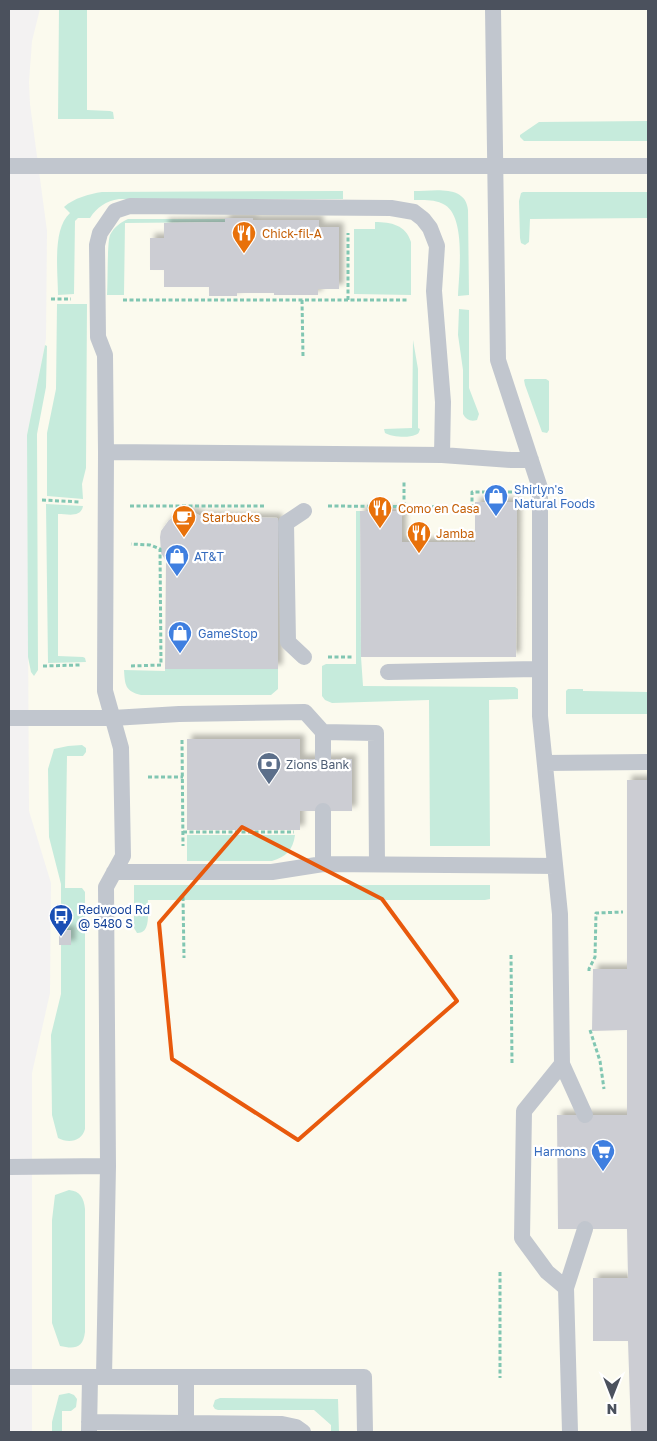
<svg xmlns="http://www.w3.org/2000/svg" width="657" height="1441" font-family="'Golos Text',sans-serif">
<defs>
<filter id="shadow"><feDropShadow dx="4.5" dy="-4.5" stdDeviation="2.5" flood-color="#0004"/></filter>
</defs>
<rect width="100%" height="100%" fill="#f3f2f2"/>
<path fill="#fbfaee" d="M40,9h608v1423h-616v-359l18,-80 1,-110 -22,-72 -2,-376 19,-96 1,-108 -17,-127 -1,-22 3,-41z"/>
<path fill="#c6ebdc" d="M59,9h28v101l23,1 3,1 1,7h-56z
M648,121v20h-124l-4,-4v-2l19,-13z
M343,191v8h-224c-13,2 -22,8 -29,19h-12l-3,3 -1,73 -16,1c0,-23 -6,-66 12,-82l-6,-6c10,-9 25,-13 38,-15z
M414,191c19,0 52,-7 54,19l1,85 -11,1c1,-23 8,-78 -13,-91 -10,-6 -21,-5 -31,-5z
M523,192h125v26l-118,1 -1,23 -4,3 -4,-2 -1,-5 -1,-37 2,-8z
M128,219h97v3l-100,1 -1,72h-17c1,-12 0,-52 3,-60 4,-8 11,-13 18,-16z
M375,222c16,0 31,3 36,20v53l-57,-1v-65h21z
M57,304h30l-1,164 -4,16 1,15 -36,-3v-63l9,-44z
M459,309l10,1v78l10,26 -2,6c-6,2 -11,0 -14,-6v-44l-5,-35z
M413,340l5,29v59l2,1c-1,3 -1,5 -5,6 -6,3 -24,2 -30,-2l-1,-4 28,-1z
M45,345l2,1 -1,41 -9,47 1,236 -4,6 -3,-4 -3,-15 -1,-222z
M525,379h21l3,2v49l-2,3 -5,-1 -17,-47 -1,-5z
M46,504l37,2c-2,12 -15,8 -25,8v142l25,1 2,1 1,4 -38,1z
M356,511h4l1,146 2,29 152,1 3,2v10l-29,1 1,146h-60l-1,-146 -97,3 -7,-3 -3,-4v-30l4,-2h30z
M165,669h113v20l-7,6h-130c-16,-4 -16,-10 -17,-25l41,1z
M568,689h15v2l65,1v22h-82v-23z
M82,745l4,3v4l-3,4h-16l-2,132h17l3,4v237c-3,12 -16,15 -27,9l-6,-23 -1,-80 10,-41v-49h10v-15h-10v-46l-12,-47 -1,-68 6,-20 14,-3z
M187,835h108c-2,15 -9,22 -23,26h-85z
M134,885h356v14l-5,1h-337c-1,10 4,34 -11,33l-3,-5z
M69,1190c11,1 15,8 16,19v123c-2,17 -11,17 -25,14l-8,-23v-103l3,-25z
M69,1393l5,2 3,4 -1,8 -5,4h-9v21h-10v-10l7,-27z
M220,1398l118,1 1,33h-8v-7l-17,-15h-96l-3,-1 -2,-3 2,-6z"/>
<path fill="#cccdd3" filter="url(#shadow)" d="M225,218h28v2h66v7h20v62h-21v6h-44v-2h-37v3h-28v-9h-45v-17h-14v-32h14v-15l61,-1z
M475,502h42l-1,155h-155l-1,-146h42v31h73z
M193,512l7,4 78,2v151h-113l1,-108 -5,-8 -1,-16 1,-6 8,-11 7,-5z
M187,739h113v20h52v52h-52v19h-113z
M627,780h21v652h-17l-3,-91h-35v-63h35l-1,-49h-69l-1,-114h70v-85l-35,1 1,-62h34z
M59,930h12v15h-12z"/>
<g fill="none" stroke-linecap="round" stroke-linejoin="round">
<path stroke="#81c6b2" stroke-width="3" stroke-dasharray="4 2.5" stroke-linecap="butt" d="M51,299h20
M123,300h286
M302,300l1,56
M348,300v-67
M42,500l38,2
M130,506h136
M328,506l144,1v-15h43
M404,506v-25
M328,657h25
M43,666l37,-1
M131,666l30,-1 -1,-116 -10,-4 -19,-1
M182,740l1,106
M148,777h35
M183,832h111
M183,897l1,61
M511,955l1,109
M589,971v-2l6,-12 1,-44 27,-1
M590,1030l10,31 4,28
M500,1272v106"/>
<path stroke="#c1c6ce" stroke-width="16" d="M493,9l5,351 42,128v228l20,198 2,150 -38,47 -2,127 25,34 19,16 4,144
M9,166h639
M106,452l-1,-97 -7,-18 -1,-92 3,-12 15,-22 15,-5 261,2 23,4 9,7 7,9 7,18 -3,45 9,111 -1,53
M304,511l-18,12 2,119 16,15
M388,672l151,-3
M9,718h104l66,-4 126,-2 18,20 53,1 1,131
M323,732v27
M545,763l103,-1
M323,811v53
M114,872h158l51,-8 232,2
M562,1064l23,51
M9,1167l99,-1
M566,1288l19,-59
M9,1377h355l1,55
M104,1377l4,-211 -2,-279 17,-31 -2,-108 -16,-57 1,-239 336,3 69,5h20
M89,1422l193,2 14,3 7,5
M89,1432l1,-55
M184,1432l2,-9v-46"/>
</g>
<path fill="none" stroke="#e8590c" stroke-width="4" stroke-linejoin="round" d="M242,827l140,72 75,102 -159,139 -126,-81 -13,-136z"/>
<defs>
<g id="restaurant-pin" transform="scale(1.25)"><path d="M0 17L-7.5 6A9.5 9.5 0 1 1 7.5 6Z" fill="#e8710a" stroke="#fff"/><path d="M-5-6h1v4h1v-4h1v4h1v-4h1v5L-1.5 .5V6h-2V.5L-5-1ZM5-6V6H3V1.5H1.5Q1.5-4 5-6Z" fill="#fff"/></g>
<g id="shop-pin" transform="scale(1.25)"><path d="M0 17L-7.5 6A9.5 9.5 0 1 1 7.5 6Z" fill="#3f7fe0" stroke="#fff"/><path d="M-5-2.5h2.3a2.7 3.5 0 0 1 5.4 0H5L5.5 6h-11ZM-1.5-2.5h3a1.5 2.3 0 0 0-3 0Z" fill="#fff"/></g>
<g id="cafe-pin" transform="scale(1.25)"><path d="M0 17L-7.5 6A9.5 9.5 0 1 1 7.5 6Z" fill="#e8710a" stroke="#fff"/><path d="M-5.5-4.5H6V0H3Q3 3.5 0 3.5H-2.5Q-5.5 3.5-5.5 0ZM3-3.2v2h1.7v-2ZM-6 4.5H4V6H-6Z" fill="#fff"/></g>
<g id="bank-pin" transform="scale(1.25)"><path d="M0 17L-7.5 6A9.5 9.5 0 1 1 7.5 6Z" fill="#5c6f8a" stroke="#fff"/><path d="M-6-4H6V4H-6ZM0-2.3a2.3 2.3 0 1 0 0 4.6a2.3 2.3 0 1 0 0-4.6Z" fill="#fff"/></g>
<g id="bus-pin" transform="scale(1.25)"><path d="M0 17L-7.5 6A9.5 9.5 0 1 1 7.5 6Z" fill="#1a4fb4" stroke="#fff"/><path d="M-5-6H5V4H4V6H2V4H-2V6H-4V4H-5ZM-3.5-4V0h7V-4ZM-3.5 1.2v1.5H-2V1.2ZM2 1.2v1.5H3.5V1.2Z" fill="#fff"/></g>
<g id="supermarket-pin" transform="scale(1.25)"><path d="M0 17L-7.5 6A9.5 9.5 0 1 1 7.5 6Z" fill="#3f7fe0" stroke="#fff"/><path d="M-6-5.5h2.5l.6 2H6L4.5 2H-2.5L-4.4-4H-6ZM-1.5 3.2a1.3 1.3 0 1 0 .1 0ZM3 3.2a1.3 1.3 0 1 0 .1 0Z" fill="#fff"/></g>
</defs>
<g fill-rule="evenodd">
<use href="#restaurant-pin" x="244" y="233"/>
<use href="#shop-pin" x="496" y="496"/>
<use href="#restaurant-pin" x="380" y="508"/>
<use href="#cafe-pin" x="184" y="517"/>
<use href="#restaurant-pin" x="419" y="533"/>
<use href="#shop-pin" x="177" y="556"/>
<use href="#shop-pin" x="180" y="633"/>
<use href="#bank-pin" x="269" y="764"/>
<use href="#bus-pin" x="61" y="916"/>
<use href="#supermarket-pin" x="603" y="1151"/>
</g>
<g text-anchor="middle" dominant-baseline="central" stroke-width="4.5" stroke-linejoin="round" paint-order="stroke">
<g font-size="12" fill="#c56008" stroke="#fff" text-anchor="start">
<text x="262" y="233">Chick-fil-A</text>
<text x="398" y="508">Como en Casa</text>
<text x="202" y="517">Starbucks</text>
<text x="436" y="533">Jamba</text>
</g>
<g font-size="12" fill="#366cbe" stroke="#fff" text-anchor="start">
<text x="514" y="489">Shirlyn's<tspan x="514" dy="14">Natural Foods</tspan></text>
<text x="194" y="556">AT&amp;T</text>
<text x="198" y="633">GameStop</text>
<text x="586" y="1151" text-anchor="end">Harmons</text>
</g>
<g font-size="12" fill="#4e5e75" stroke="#fff" text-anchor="start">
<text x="286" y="764">Zions Bank</text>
</g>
<g font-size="12" fill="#164399" stroke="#fff" text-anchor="start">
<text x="78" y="909">Redwood Rd<tspan x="78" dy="14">@ 5480 S</tspan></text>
</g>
</g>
<rect width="657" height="1441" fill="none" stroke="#4b515d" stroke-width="20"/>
<g transform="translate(612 1396) rotate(180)" stroke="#ffffff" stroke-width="4" paint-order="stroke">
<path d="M0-4L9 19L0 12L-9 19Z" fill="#4b515d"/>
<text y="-8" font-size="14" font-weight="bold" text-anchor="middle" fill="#4b515d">N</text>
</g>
</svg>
